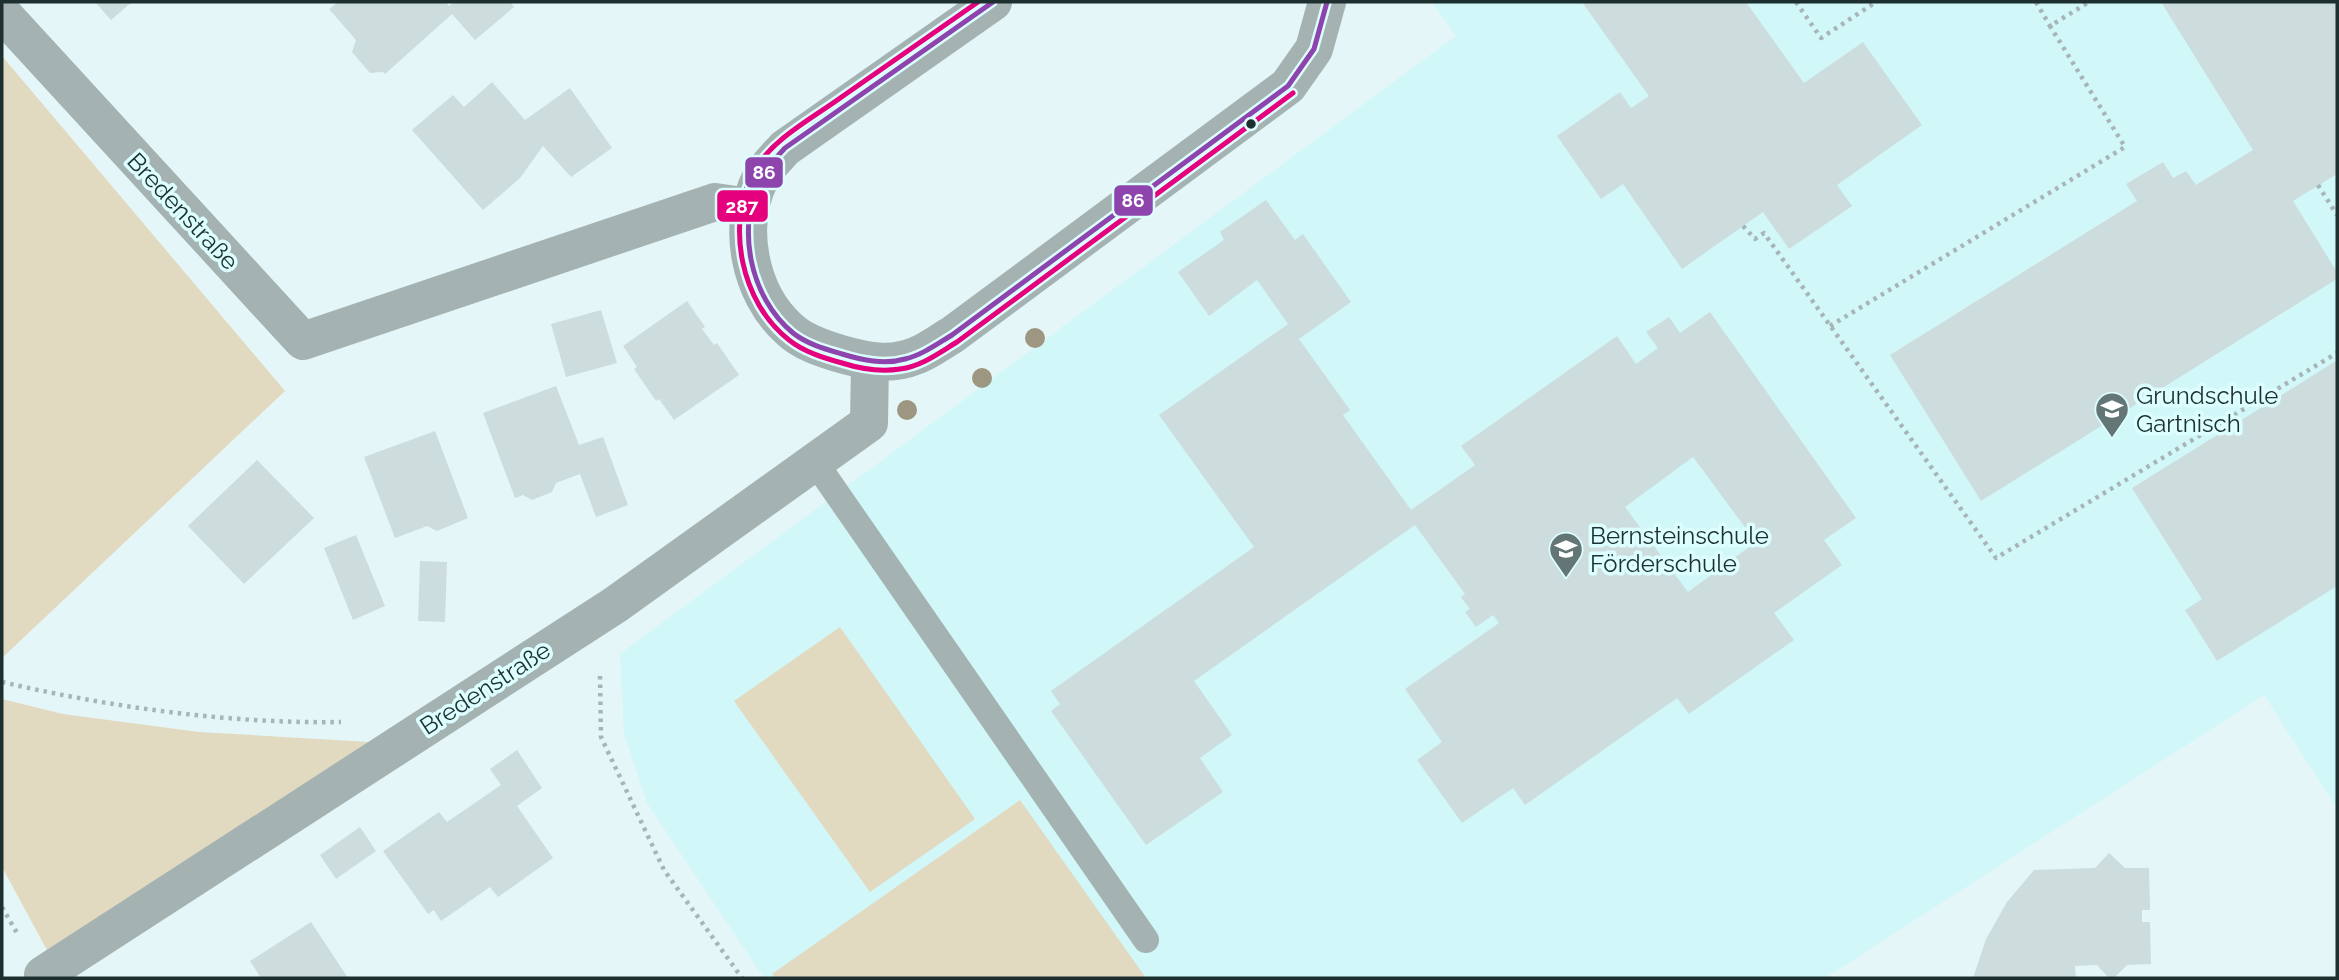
<svg xmlns="http://www.w3.org/2000/svg" width="2339" height="980" font-family="Raleway,sans-serif">
<rect width="100%" height="100%" fill="#e4f6f7"/>
<path fill="#d1f7f8" d="M1432,2h905v806l-73,-113 -439,283h-1061l-117,-175 -23,-69 -4,-80 836,-618z"/>
<path fill="#e2d9c1" d="M2,56l283,335 -283,267z
M840,627l135,192 -105,73 -136,-191z
M2,699l61,15 136,18 170,10 -322,208 -45,-83z
M1020,800l126,178h-371l-3,-4z"/>
<path fill="#cdddde" fill-rule="evenodd" d="M95,2h37l-21,18z
M338,2h108l3,4 5,-4h56l4,5 -39,33 -23,-26 -67,60 -2,-2 -13,1 -18,-21 4,-12 -27,-31z
M1582,2h164l58,81 59,-41 59,83 -85,60 15,21 -63,43 -26,-37 -81,57 -59,-85 -22,15 -44,-63 63,-44 11,16 18,-12z
M2161,2h176v172l-44,27 44,71v7l-356,222 -91,-146 247,-154 -11,-17 37,-22 10,16 13,-7 10,14 57,-35z
M492,82l33,38 45,-32 42,60 -41,29 -28,-31 -23,32 -37,32 -71,-80 41,-35 11,12z
M1266,200l29,40 8,-6 48,68 -52,37 51,71 -7,5 68,95 64,-45 -14,-19 156,-110 19,28 22,-16 -12,-16 23,-15 11,16 30,-21 146,206 -32,22 18,25 -68,48 20,27 -105,74 -12,-16 -152,107 -12,-17 -51,35 -45,-63 25,-18 -37,-53 94,-66 -6,-8 -17,12 -11,-15 5,-3 -9,-12 4,-3 -50,-69 -221,156 38,54 -32,23 23,34 -77,53 -95,-134 9,-7 -9,-13 203,-144 -95,-132 129,-91 -31,-44 -48,36 -31,-44 46,-32 -4,-8zM1693,457l63,85 -68,50 -63,-85z
M687,301l18,26 -3,2 12,16 3,-2 22,32 -65,45 -15,-21 -3,2 -22,-32 3,-2 -14,-21z
M601,310l16,53 -51,14 -15,-53z
M2336,361l1,225 -120,75 -32,-51 17,-11 -70,-111z
M556,386l23,59 24,-8 25,68 -32,12 -16,-43 -24,9 -4,9 -20,8 -9,-5 -8,3 -32,-85z
M435,431l33,87 -31,13 -10,-5 -32,12 -31,-81z
M257,460l57,58 -70,66 -56,-58z
M356,535l29,71 -32,14 -29,-72z
M420,561l27,1 -2,60 -27,-1z
M517,750l25,38 -25,18 36,52 -55,39 -8,-10 -49,34 -7,-11 -6,4 -45,-63 56,-39 8,10 54,-37 -11,-16z
M360,827l16,24 -40,28 -16,-24z
M2109,853l16,15h24l1,42h-8v12h8l1,42 -24,1 -13,13h-5l-12,-13 -22,1 1,12h-103l13,-39 21,-37 27,-32 61,-2z
M311,922l37,56h-87l-11,-17z"/>
<g fill="none" stroke-linecap="round" stroke-linejoin="round">
<path stroke="#a8b5b6" stroke-width="4.5" stroke-dasharray="3.5 5" stroke-linecap="butt" d="M1796,2l25,36 55,-36
M2036,2l14,24
M2318,185l19,30
M1743,226l12,13 9,-6 232,325 341,-205
M1830,326l295,-179 -75,-121 39,-24
M600,676l1,61 63,133 78,108
M2,682c107,25 229,42 339,40
M2,907l15,26"/>
<path stroke="#a4b2b2" stroke-width="26" d="M815,462l331,478"/>
<path stroke="#a4b2b2" stroke-width="38" d="M993,2l-208,146c-8,9 -18,18 -24,29 -25,48 -12,116 28,152 13,13 35,20 52,25 24,7 50,12 74,2 12,-4 25,-14 37,-21l336,-249 26,-37 13,-47
M2,13l301,328 412,-139 35,5
M43,975l572,-370 254,-182 1,-60"/>
<g stroke="#dcfeff" stroke-width="10">
<path id="bus-1" d="M993,2l-208,146c-8,9 -18,18 -24,29 -25,49 -12,120 32,156 14,11 32,16 49,21 20,6 42,11 63,5 17,-4 32,-15 47,-24l336,-249 26,-37 13,-47"/>
</g>
<g stroke="#dcfeff" stroke-width="10">
<path id="bus-2" d="M978,2c-45,31 -90,63 -135,94 -30,22 -70,42 -89,75 -29,53 -13,132 35,169 15,12 35,18 53,23 19,6 39,9 58,6 22,-3 39,-16 57,-27l336,-249"/>
</g>
<use href="#bus-1" stroke="#8e44ad" stroke-width="5"/>
<use href="#bus-2" stroke="#e5007d" stroke-width="5"/>
</g>
<g fill="#9d9680">
<circle cx="1035" cy="338" r="10"/>
<circle cx="982" cy="378" r="10"/>
<circle cx="907" cy="410" r="10"/>
</g>
<defs>
<g id="school-pin" transform="scale(1.75)"><path d="M0 17L-7.5 6A9.5 9.5 0 1 1 7.5 6Z" fill="#637575" stroke="#dcfeff"/><path d="M0-5L7-2L0 1L-7-2ZM-4 1L0 2.5L4 1V4Q0 6-4 4Z" fill="#fff"/></g>
</defs>
<g fill-rule="evenodd">
<use href="#school-pin" x="2112" y="409"/>
<use href="#school-pin" x="1566" y="549"/>
</g>
<circle fill="#1e2f2f" stroke="#dcfeff" stroke-width="2.5" cx="1251" cy="124" r="6"/>
<g text-anchor="middle" dominant-baseline="central" stroke-width="7" stroke-linejoin="round" paint-order="stroke">
<g font-size="24" fill="#1e2f2f" stroke="#dcfeff">
<text transform="translate(183 211) rotate(47)">Bredenstraße</text>
<text transform="translate(485 688) rotate(-33)">Bredenstraße</text>
</g>
<g font-size="24" fill="#1e2f2f" stroke="#dcfeff" text-anchor="start">
<text x="2136" y="395">Grundschule<tspan x="2136" dy="28">Gartnisch</tspan></text>
<text x="1590" y="535">Bernsteinschule<tspan x="1590" dy="28">Förderschule</tspan></text>
</g>
</g>
<g stroke="#dcfeff" stroke-width="2.5">
<rect x="744" y="156" width="40" height="33" rx="7" fill="#8e44ad"/>
<rect x="1113" y="184" width="41" height="33" rx="7" fill="#8e44ad"/>
<rect x="716" y="189" width="53" height="34" rx="7" fill="#e5007d"/>
</g>
<g font-size="19" text-anchor="middle" font-weight="bold" fill="#fff">
<text x="764" y="179">86</text>
<text x="1133" y="207">86</text>
<text x="742" y="213">287</text>
</g>
<rect width="2339" height="980" fill="none" stroke="#1e2f2f" stroke-width="7"/>
</svg>
